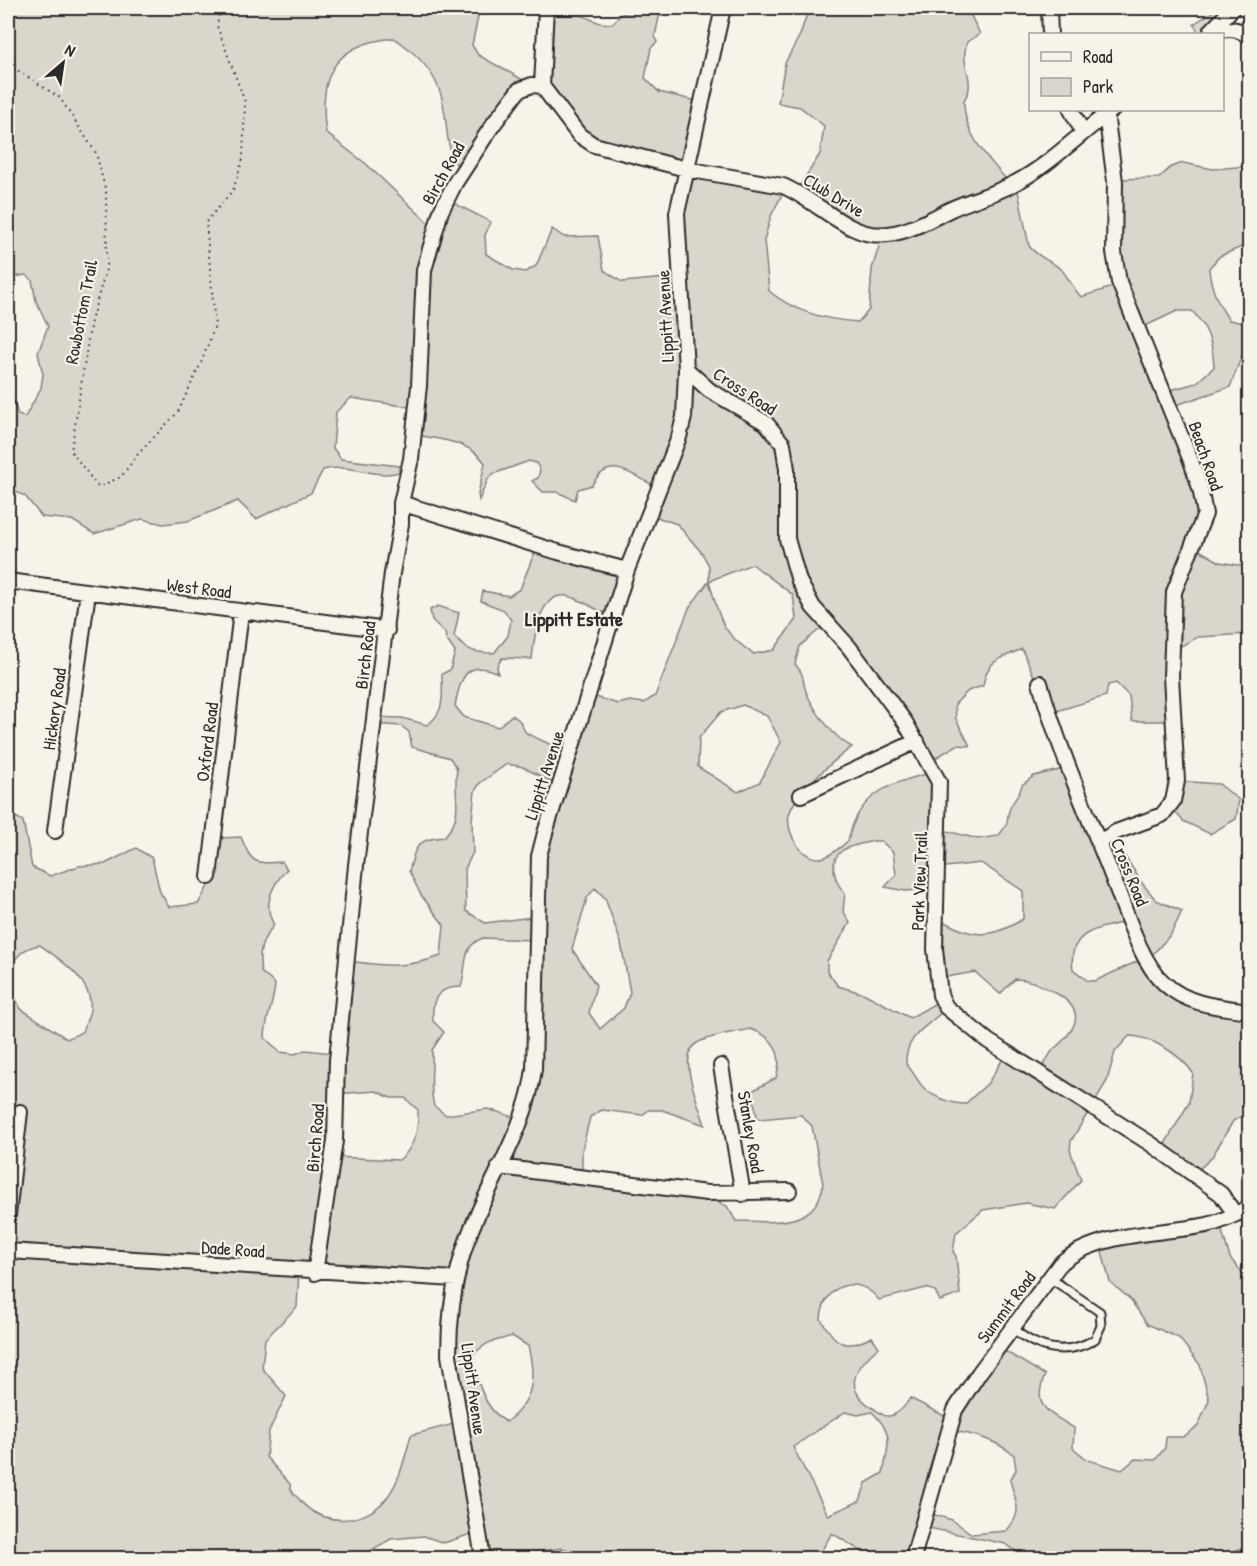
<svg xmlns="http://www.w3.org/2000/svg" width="1257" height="1566" font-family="'Patrick Hand',sans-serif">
<rect width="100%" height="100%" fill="#f7f3e8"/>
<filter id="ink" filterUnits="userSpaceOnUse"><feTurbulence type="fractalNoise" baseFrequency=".0167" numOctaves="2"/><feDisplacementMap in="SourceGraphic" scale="12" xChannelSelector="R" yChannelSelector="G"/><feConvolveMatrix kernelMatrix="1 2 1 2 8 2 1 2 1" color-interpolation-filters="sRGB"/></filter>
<g filter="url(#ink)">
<path fill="#dad6cc" stroke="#82807c" stroke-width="1.5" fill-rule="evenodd" d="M8,8h472l-8,37 6,10 56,31 -15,7 -57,81c-22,-33 -11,-54 -23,-85 -8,-21 -27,-39 -45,-51 -61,6 -76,38 -68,95l39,30 67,63 16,-26 43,22 -6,13 1,19 27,16 13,2 10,-6 16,-37 12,8 34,-1 6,34 18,12 56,-5 6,-106c-26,-5 -90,-11 -107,-30 -14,-16 -20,-35 -36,-49l6,-77h34l19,8 12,1 11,-11 14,-2 3,-3h21l-6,28 2,6 -6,6 -6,30 14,14 42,10 -15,65 100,20 -15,29 -7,24 5,51c24,20 57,29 89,31l11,-12 3,-41 8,-26 -79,-51v-8l19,-30 4,-28 -24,-19 -22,-4 7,-40 15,-28 9,-27h158l13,26 -13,8c-7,22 4,29 2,46 0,5 -4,9 -5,13 -1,35 27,60 48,85h5l12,60c8,11 22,15 32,23 5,5 12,19 20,28l35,-11v-107l43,-1 12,-11 12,-4 30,6 35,-3 1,78 -29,12 -11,12c1,19 9,36 20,52l20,4v13l-19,50 -63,21 35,102 -10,36 28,16 29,5v67l-51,3 -25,13 -2,71h-39l-3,-25 -13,-13 -8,2 -2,11 -56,17 -28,-64c-22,10 -35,10 -39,37l-15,5 -13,13 1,15 14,27 -13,-1 -28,17 -102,-139 -27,23 -5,18c12,14 6,17 12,30 8,18 27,44 45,53 -18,14 -57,44 -63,68 -4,19 15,49 36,42 8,-3 17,-11 23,-16 10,-47 40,-57 82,-68l4,8 5,48 39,10 20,-3c15,-17 6,-17 13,-30 4,-8 9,-12 11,-21l12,-9 34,-8 38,90 15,-8 21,33 14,17 26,11 -11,23 -25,28 35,38 60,14 8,-21v119l-16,9 -21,36 -20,19 -33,-22 30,-51 4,-30c-12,-18 -42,-37 -64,-37l-14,16 -8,29 -36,60 -1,9 11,30 -26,29 -29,-6 -43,7 -27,23 -3,19 3,4 4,38 -20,7 -5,-10 -9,-3 -47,12c-22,-28 -56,-15 -58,19 15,26 24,32 51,18l7,10c-27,23 -37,43 -3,63 5,4 10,8 17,5 8,-3 13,-10 17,-17l40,21 48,-72 47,28c-14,33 4,37 29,53l-1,20 15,12 34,10 13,-11 20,1 10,-12 1,-11h17l15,-11 11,-26 -9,-35 -21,-27 -32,-14 -17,-25 -20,-17 -9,-34 118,-27 11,37 20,24 -1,263 -15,6 -4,7h-205l-19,-14 -82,-17 -12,31h-40l-40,-25 -15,25h-238l-4,-6 -13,-4 -29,4 -8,6h-43l-5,-26 -33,11 -20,-7 -33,3 -33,19h-350v-575l13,26 46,30 15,-7c2,-6 7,-15 8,-22 4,-28 -30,-51 -50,-65 -18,3 -23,11 -32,26v-158l15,8 9,46 18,9 29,-10 26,-2 31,-16 16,10 8,34 9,15 29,-3 13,-23 8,-43 22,-1c11,27 13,27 41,25l5,7c-15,16 -25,35 -13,56 -13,15 -16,28 -13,47l14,12c-1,20 -10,34 -10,54l15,14 15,2 10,-4 27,3 11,-93c38,6 61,9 98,-4l3,-31 -23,-30 -12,-24c7,-25 7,-32 35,-34 22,-24 8,-39 13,-68l-7,-11 -38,-11 -3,-15 -8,-6 -30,-2 -2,-7 33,1 25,7c19,-13 15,-30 15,-51l8,-4 5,-18 -9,-13 -1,-6 -13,-13 -2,-10 8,-4 21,7 -5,23c11,15 22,17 40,17l14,-17 3,-16 -7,-10 -23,-9 2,-10 26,5 11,-7 16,-40 87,26 -13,40c-14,-4 -25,-14 -39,-18 -32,-10 -37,41 -39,62l-30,-1 -5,8 1,7c-31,-14 -38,4 -43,33l9,11 34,10 14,-12 7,5 7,13 40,19 23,-57 29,9 12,-3 14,2 11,-7 34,-88 20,-27v-15l-7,-13 -25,-29 -29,-10 8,-27c-23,-12 -47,-33 -64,-2l-14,4 -3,11 -18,-8h-14l-11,-11 6,-3 2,-8 -4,-7 -7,-2 -36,13 -5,5 -9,21 -1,-6 7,-31c-17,-25 -51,-23 -78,-30l2,-26 -58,-9 -15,14 -3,36 8,11 58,7v6c-24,8 -49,-10 -76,-2l-12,23 -55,26 -18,-18 -50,20 -25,3 -21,-5 -48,15 -22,-14 -30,-3 -17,-21 -17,-8v-109l10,36 7,2 16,-29 2,-14 -5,-21 10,-27 -12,-25 -4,-21 -6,-5 -12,2 -6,7zM1177,311h15c16,16 21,34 22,56l-18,16 -33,9 -24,-63zM752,564l41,31 3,24 -22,31 -20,4c-35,-22 -34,-37 -45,-73zM743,705l24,11 14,26 -21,40 -22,10 -40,-25 1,-29 22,-26zM507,764l16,3 32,17 -23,133 -47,6 -19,-12 -1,-42 8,-17 -1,-32 3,-29 5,-8zM872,841h9l12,11 3,23 -11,12 21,4 23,-2 8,-21 44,-5 42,28v28c-35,22 -51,18 -86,-1l3,60 35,-6 25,22 15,-15c15,0 25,6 39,13 33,18 24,36 0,57 -6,6 -10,17 -15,24l-35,-16 -16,26 -23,21c-13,0 -32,-7 -41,-16 -7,-7 -10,-16 -18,-24 -1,-27 19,-36 36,-52l-1,-12 -31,18 -45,-24 -27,-8 -11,-15v-10l23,-38 -7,-13 2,-16c-10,-12 -18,-33 -2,-44 8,-5 20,-6 29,-9zM595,888l10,10 16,45 9,49 -6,16 -24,21 -11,-16 7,-28 -24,-36 15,-51zM1129,921l16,41 -7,-1 -43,20h-7l-15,-12c-6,-39 26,-40 56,-48zM483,938l48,2 -4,160 -10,18 -29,-9 -42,6 -12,-9c-5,-18 -1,-37 -2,-56l12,-18 -11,-11c-2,-23 5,-34 28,-34 6,-18 0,-42 22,-49zM750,1029c24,7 34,25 26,49l-24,13 5,26 3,2 41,-4 11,11 11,58c-6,46 -54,37 -87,37l-9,-15 -18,-8 -127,-20v-28l8,-33 12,-7 40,5 7,-5h13l43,15c-5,-18 -29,-70 -8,-82 14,-8 37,-10 53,-14zM376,1091l15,7h14l13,12c1,18 -4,39 -19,50l-64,-3v-63zM299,1271l153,14 6,138 -47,12c-6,22 -11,47 -26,65 -22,26 -66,26 -86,-1 -5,-5 -9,-9 -9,-15l-24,-27 3,-26 17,-35 -24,-28 3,-29 32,-32zM512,1336l16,10c8,32 6,55 -22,76 -24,-15 -29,-42 -33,-68l15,-11zM845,1412l13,3 14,-3c22,21 17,32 11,61l-17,10 -6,18 -32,14 -35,-68zM948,1430c25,4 46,9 66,25l2,15 -6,10c6,24 14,32 -4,51l-34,3 -20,-14 -24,-7z
M1218,8h18l-25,26h-12l-5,-10z
M1178,781l41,3 20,16 -3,19 -26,15 -27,-13 -13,-15z"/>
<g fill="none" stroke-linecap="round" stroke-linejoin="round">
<g stroke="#2b2b2b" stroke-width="11">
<path id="service" d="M1012,1328c25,21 54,29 83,11l6,-13 -1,-14 -50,-34"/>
</g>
<g stroke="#2b2b2b" stroke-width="18">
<path id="minor" d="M546,8l-4,78 37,49 15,10 92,24 97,17c29,12 60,44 88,48 27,4 55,-12 78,-24 21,-10 44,-15 64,-26 36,-18 66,-50 99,-74
M1049,8l1,26
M1211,31l22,-23
M1212,34c13,-7 27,-7 38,4
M1071,110l12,22
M686,369l23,21 57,33 17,21 4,25v70l12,42 14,26 36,40 56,75 34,60 -4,167 5,46 6,12 42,34 163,103 70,50 14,20
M401,503l157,49 69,18
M8,581l379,49
M1040,683c19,67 47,129 72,193 13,31 27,85 52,107 23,22 55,24 86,28
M801,795l116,-54
M55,831l33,-239
M1099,842l17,-10 46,-17 11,-14 4,-20 -6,-105 3,-84 31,-78 -5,-26 -9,-27 -72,-179 -5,-30 1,-70 -9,-69
M209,877l32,-265
M721,1066l22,128
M499,1167l208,26 82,-2
M8,1215l12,-103
M8,1251l447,28
M315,1273l20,-132 2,-81 19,-195 36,-292 9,-49v-21l10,-44 8,-73 5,-116 17,-59 14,-28 37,-57 27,-36 13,-5 10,1
M483,1558l-34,-203c0,-43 6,-85 22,-125 21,-53 56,-104 63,-161l5,-213 6,-23 82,-263 52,-133 5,-20 2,-48 -9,-156 46,-205
M913,1558l42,-148 24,-37 81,-109c35,-32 102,-30 147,-39 14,-3 30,-11 43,-18"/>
</g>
<path stroke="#2b2b2b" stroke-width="2" stroke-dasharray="1.5 4.5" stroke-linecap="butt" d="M8,64l52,34 36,55 10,39 1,74 -16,55 -20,130 27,36 23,-10 17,-23 40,-42 23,-49 14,-37 -9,-104 27,-32 10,-31 2,-57 -28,-76 3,-18"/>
<use href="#service" stroke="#f7f3e8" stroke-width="7"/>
<use href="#minor" stroke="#f7f3e8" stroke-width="14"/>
</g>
</g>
<g text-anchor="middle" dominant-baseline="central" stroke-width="4.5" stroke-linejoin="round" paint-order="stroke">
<g font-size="18" fill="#2b2b2b" stroke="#f7f3e8">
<text transform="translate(443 173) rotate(-61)">Birch Road</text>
<text transform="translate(834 195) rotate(31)">Club Drive</text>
<text transform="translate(81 312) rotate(-79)">Rowbottom Trail</text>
<text transform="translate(665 316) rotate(-93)">Lippitt Avenue</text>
<text transform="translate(745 391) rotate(33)">Cross Road</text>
<text transform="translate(1206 456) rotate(71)">Beach Road</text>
<text transform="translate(199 588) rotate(7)">West Road</text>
<text transform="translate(365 655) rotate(-83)">Birch Road</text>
<text transform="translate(54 709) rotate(-82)">Hickory Road</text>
<text transform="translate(207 742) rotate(-83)">Oxford Road</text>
<text transform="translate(544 775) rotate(-72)">Lippitt Avenue</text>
<text transform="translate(1130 872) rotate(68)">Cross Road</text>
<text transform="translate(919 881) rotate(-88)">Park View Trail</text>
<text transform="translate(751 1132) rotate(80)">Stanley Road</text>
<text transform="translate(315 1138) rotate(-85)">Birch Road</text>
<text transform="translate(233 1249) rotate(4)">Dade Road</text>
<text transform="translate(1006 1307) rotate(-53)">Summit Road</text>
<text transform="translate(474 1389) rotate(82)">Lippitt Avenue</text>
</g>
<g font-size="20" font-weight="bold" fill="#2b2b2b" stroke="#f7f3e8">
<text x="574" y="618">Lippitt Estate</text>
</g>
</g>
<rect width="1257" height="1566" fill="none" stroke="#f7f3e8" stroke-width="30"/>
<rect x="15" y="15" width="1227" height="1536" fill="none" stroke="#2b2b2b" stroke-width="2" filter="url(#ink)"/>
<rect x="1029" y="33" width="195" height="78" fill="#f7f3e8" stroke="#a5a39c" stroke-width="1.5"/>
<rect x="1041" y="52" width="30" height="9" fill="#f7f3e8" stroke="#a5a39c" stroke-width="1.5"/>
<text x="1083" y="63" font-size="18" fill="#2b2b2b">Road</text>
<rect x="1041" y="78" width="30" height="18" fill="#dad6cc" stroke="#a5a39c" stroke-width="1.5"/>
<text x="1083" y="93" font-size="18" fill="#2b2b2b">Park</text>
<g transform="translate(63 63) rotate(29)" stroke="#f7f3e8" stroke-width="4.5" paint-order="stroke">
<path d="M0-4.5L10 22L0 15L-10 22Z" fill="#2b2b2b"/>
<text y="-9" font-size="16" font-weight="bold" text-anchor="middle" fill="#2b2b2b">N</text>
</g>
</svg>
